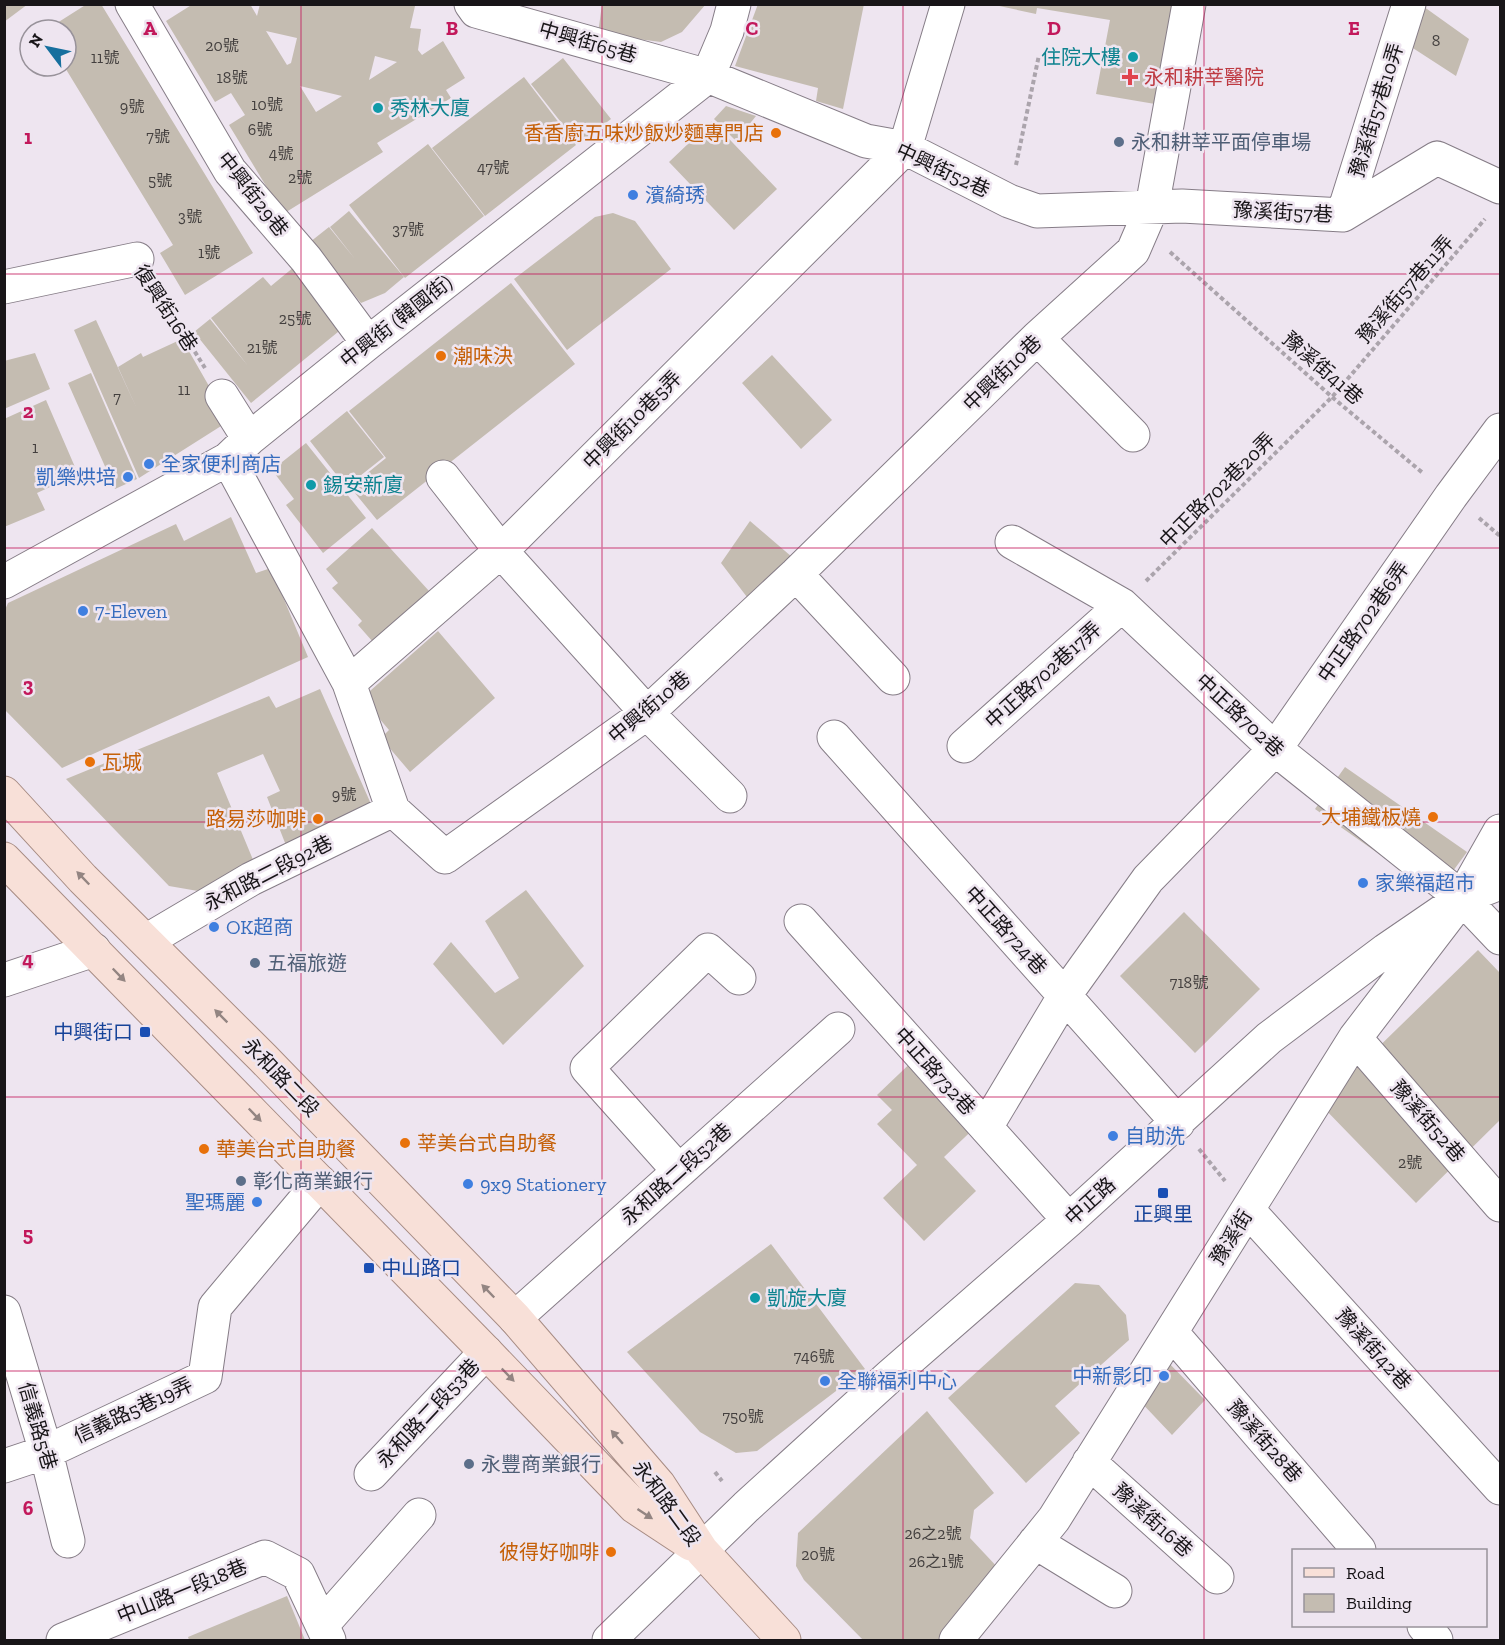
<svg xmlns="http://www.w3.org/2000/svg" width="1505" height="1645" font-family="'Zilla Slab','Noto Sans TC',serif">
<rect width="100%" height="100%" fill="#eee5f0"/>
<path fill="#c4bcb1" fill-rule="evenodd" d="M4,4h24l-24,18z
M87,4h14l152,249 -68,42 -25,-42 13,-8 -109,-179h2v-36h-20z
M193,4h57l7,12 3,-12h147l8,2 -5,22 11,1 -3,21 4,5 21,-14 22,37 -19,12 5,8 -74,45 6,9 -100,62 -54,-89 16,-10 -14,-22 -16,9 -49,-81zM266,31l31,7 -6,25 -4,2zM375,56l22,6 -28,18zM300,86l42,10 -26,16z
M602,4h104l-24,28 -21,10 -63,-8z
M758,4h106l-21,105 -27,-8 2,-13 -83,-22z
M990,4h183l-18,100 -59,-10 14,-74 -73,-12 -1,6z
M1420,4l49,35 -13,37 -54,-35z
M563,58l48,61 -33,25 -47,-60z
M524,77l52,68 -91,71 -53,-68z
M726,106l30,10 -20,25 -22,-22z
M712,121l65,68 -43,41 -65,-68z
M428,144l56,72 -79,62 -56,-73z
M349,211l55,66 -19,16 -24,10 -51,-61 19,-15 26,32 -25,-32z
M613,213l22,8 36,48 -104,81 -53,-71 81,-62z
M300,262l49,61 -98,80 -57,-71 16,-13 38,47 -37,-48 52,-41 8,9z
M511,283l64,81 -198,156 -27,-33 36,-29 -37,-47z
M96,320l41,89 -19,-42 23,-14 2,4 39,-18 47,82 -90,57 -65,-148z
M35,353l15,36 -46,20v-48z
M772,355l60,65 -31,29 -59,-66z
M91,373l46,106 -22,10 -47,-106z
M46,400l32,74 -41,19 8,17 -41,17v-108z
M347,411l37,46 -38,30 -36,-46z
M306,443l60,75 -43,35 -37,-48 8,-6 -22,-29z
M231,517l25,56 15,-5 37,89 -246,111 -58,-59v-97l4,-9 168,-79 8,17z
M750,521l42,36 -42,44 -29,-38z
M372,528l57,63 -56,51 -15,-17 4,-4 -30,-33 6,-5 -12,-14z
M438,631l57,67 -85,74 -29,-34 8,-8 -27,-32z
M320,689l55,124 -86,40 -22,-56 13,-6 -17,-37 -46,19 39,94 -58,24 -29,-5 -103,-107 203,-83 7,12z
M1345,767l122,85 -31,42 -121,-85z
M526,890l58,76 -81,79 -70,-81 18,-22 44,51 24,-15 -34,-57z
M1184,912l76,77 -65,64 -75,-77z
M1478,950l22,23v147l-84,83 -96,-99z
M921,1053l63,66 -40,38 32,34 -52,50 -41,-43 34,-33 -40,-41 15,-14 -15,-15z
M771,1244l94,125 -108,82 -21,2 -36,-21 -73,-80z
M1075,1283l24,2 27,30 3,25 -74,66 25,27 -54,50 -78,-85z
M1164,1358l41,42 -33,35 -35,-37z
M927,1411l67,82 -20,17 -4,28 30,32 -49,70h-88l-59,-60 -8,-14 2,-33z
M287,1596l18,44h-116l-1,-3z"/>
<g fill="none" stroke-linecap="round" stroke-linejoin="round">
<g stroke="#867d87" stroke-width="35">
<path id="minor" d="M132,4l98,167 76,88 62,84
M471,4l5,7 232,65 158,65 39,7 104,53 28,10 145,-5 161,9 94,-57 63,29
M1343,215l66,-211
M4,287l133,-28
M1037,338l96,97
M222,396l27,43
M228,459l121,224 44,127 52,47 202,-144 149,-139 241,-236 96,-87 19,-44 37,-203
M443,477l58,74 146,162 83,83
M1012,542l110,63 153,144 187,149 38,40
M796,574l97,104
M4,582l224,-123 21,-20 119,-96 340,-267 19,-45 7,-27
M349,683l152,-132 404,-403 43,-144
M834,737l344,386
M964,746l158,-141
M801,921l268,299
M146,941l105,-62 142,-69
M4,980l90,-30
M1355,1038l145,167
M986,1127l79,-132 83,-116 127,-130 176,-253 49,-66
M679,1171l-92,-103 121,-118 31,28
M1248,1210l252,278
M4,1312l42,140 22,89
M515,1318l323,-289
M1171,1332l188,218
M1089,1462l128,115
M4,1466l42,-14 159,-75 10,-70 105,-125
M371,1474l115,-122
M1035,1542l80,49
M322,1625l97,-110
M1424,1626l12,14
M63,1640l202,-83 33,17 31,66
M609,1640l137,-133 144,-131 179,-156 200,-182 117,-88 76,-52 38,-15
M956,1640l98,-121 301,-481 107,-140 38,-67"/>
</g>
<g stroke="#a78c84" stroke-width="35">
<path id="major" d="M4,793l79,86 180,179 252,260 144,167 43,66 82,89
M4,859l482,493 149,155 56,37"/>
</g>
<path stroke="#aba4ac" stroke-width="4" stroke-dasharray="4.5 3" stroke-linecap="butt" d="M1016,165l23,-110
M1170,252l162,145 92,77
M155,288l50,80
M1479,518l21,18
M1146,581l186,-184 153,-178
M1199,1149l26,32
M715,1472l7,9"/>
<use href="#minor" stroke="#fff" stroke-width="33"/>
<use href="#major" stroke="#f8e0d8" stroke-width="33"/>
</g>
<defs><path id="oneway-solid" d="M-6-.8H1V-3.2L6.5 0L1 3.2V.8H-6Z" transform="scale(1.5)"/></defs>
<g fill="#938582">
<use href="#oneway-solid" transform="translate(83 878) rotate(-134)"/>
<use href="#oneway-solid" transform="translate(119 975) rotate(46)"/>
<use href="#oneway-solid" transform="translate(221 1016) rotate(-135)"/>
<use href="#oneway-solid" transform="translate(255 1115) rotate(46)"/>
<use href="#oneway-solid" transform="translate(488 1291) rotate(-134)"/>
<use href="#oneway-solid" transform="translate(508 1375) rotate(46)"/>
<use href="#oneway-solid" transform="translate(617 1437) rotate(-131)"/>
<use href="#oneway-solid" transform="translate(645 1514) rotate(33)"/>
</g>
<path fill="none" stroke="#c2185b" stroke-width="1.5" stroke-opacity="0.55" d="M301,4v1636M602,4v1636M903,4v1636M1204,4v1636M4,274h1496M4,548h1496M4,822h1496M4,1097h1496M4,1371h1496"/>
<g fill="#0f9aa8" stroke="#eee5f0" stroke-width="2">
<circle cx="1133" cy="57" r="6"/>
<circle cx="378" cy="108" r="6"/>
<circle cx="311" cy="485" r="6"/>
<circle cx="755" cy="1298" r="6"/>
</g>
<path fill="#e0444e" stroke="#eee5f0" stroke-width="2" d="M1127 68h6v6h6v6h-6v6h-6v-6h-6v-6h6z"/>
<g fill="#e8710a" stroke="#eee5f0" stroke-width="2">
<circle cx="776" cy="133" r="6"/>
<circle cx="441" cy="356" r="6"/>
<circle cx="90" cy="762" r="6"/>
<circle cx="1433" cy="817" r="6"/>
<circle cx="318" cy="819" r="6"/>
<circle cx="405" cy="1143" r="6"/>
<circle cx="204" cy="1149" r="6"/>
<circle cx="611" cy="1552" r="6"/>
</g>
<g fill="#5c6f8a" stroke="#eee5f0" stroke-width="2">
<circle cx="1119" cy="142" r="6"/>
<circle cx="255" cy="963" r="6"/>
<circle cx="241" cy="1181" r="6"/>
<circle cx="469" cy="1464" r="6"/>
</g>
<g fill="#3f7fe0" stroke="#eee5f0" stroke-width="2">
<circle cx="633" cy="195" r="6"/>
<circle cx="149" cy="464" r="6"/>
<circle cx="128" cy="477" r="6"/>
<circle cx="83" cy="611" r="6"/>
<circle cx="1363" cy="883" r="6"/>
<circle cx="214" cy="927" r="6"/>
<circle cx="1113" cy="1136" r="6"/>
<circle cx="468" cy="1184" r="6"/>
<circle cx="257" cy="1202" r="6"/>
<circle cx="1164" cy="1376" r="6"/>
<circle cx="825" cy="1381" r="6"/>
</g>
<g fill="#1a4fb4" stroke="#eee5f0" stroke-width="2">
<rect x="139" y="1026" width="12" height="12" rx="3"/>
<rect x="1157" y="1187" width="12" height="12" rx="3"/>
<rect x="363" y="1262" width="12" height="12" rx="3"/>
</g>
<g text-anchor="middle" dominant-baseline="central" stroke-width="5" stroke-linejoin="round" paint-order="stroke">
<g font-size="16" fill="#433f3e">
<text x="1436" y="40">8</text>
<text x="222" y="45">20號</text>
<text x="105" y="57">11號</text>
<text x="232" y="77">18號</text>
<text x="267" y="104">10號</text>
<text x="132" y="106">9號</text>
<text x="260" y="129">6號</text>
<text x="158" y="136">7號</text>
<text x="281" y="153">4號</text>
<text x="493" y="167">47號</text>
<text x="300" y="177">2號</text>
<text x="160" y="180">5號</text>
<text x="190" y="216">3號</text>
<text x="408" y="229">37號</text>
<text x="209" y="252">1號</text>
<text x="295" y="318">25號</text>
<text x="262" y="347">21號</text>
<text x="184" y="389">11</text>
<text x="117" y="397">7</text>
<text x="35" y="447">1</text>
<text x="344" y="794">9號</text>
<text x="1189" y="982">718號</text>
<text x="1410" y="1162">2號</text>
<text x="814" y="1356">746號</text>
<text x="743" y="1416">750號</text>
<text x="933" y="1533">26之2號</text>
<text x="818" y="1554">20號</text>
<text x="936" y="1561">26之1號</text>
</g>
<g font-size="20" fill="#181518" stroke="#eee5f0">
<text transform="translate(588 42) rotate(16)">中興街65巷</text>
<text transform="translate(1376 110) rotate(-73)">豫溪街57巷10弄</text>
<text transform="translate(943 170) rotate(25)">中興街52巷</text>
<text transform="translate(253 194) rotate(52)">中興街29巷</text>
<text transform="translate(1283 212) rotate(3)">豫溪街57巷</text>
<text transform="translate(1405 289) rotate(-49)">豫溪街57巷11弄</text>
<text transform="translate(166 308) rotate(57)">復興街16巷</text>
<text transform="translate(396 321) rotate(-38)">中興街 (韓國街)</text>
<text transform="translate(1323 368) rotate(41)">豫溪街41巷</text>
<text transform="translate(1002 373) rotate(-44)">中興街10巷</text>
<text transform="translate(632 420) rotate(-45)">中興街10巷5弄</text>
<text transform="translate(1217 490) rotate(-45)">中正路702巷20弄</text>
<text transform="translate(1363 622) rotate(-55)">中正路702巷6弄</text>
<text transform="translate(1043 675) rotate(-42)">中正路702巷17弄</text>
<text transform="translate(649 707) rotate(-40)">中興街10巷</text>
<text transform="translate(1240 715) rotate(43)">中正路702巷</text>
<text transform="translate(268 873) rotate(-27)">永和路二段92巷</text>
<text transform="translate(1006 930) rotate(48)">中正路724巷</text>
<text transform="translate(935 1071) rotate(48)">中正路732巷</text>
<text transform="translate(281 1077) rotate(46)">永和路二段</text>
<text transform="translate(1428 1121) rotate(49)">豫溪街52巷</text>
<text transform="translate(676 1174) rotate(-42)">永和路二段52巷</text>
<text transform="translate(1090 1201) rotate(-42)">中正路</text>
<text transform="translate(1231 1237) rotate(-58)">豫溪街</text>
<text transform="translate(1374 1349) rotate(48)">豫溪街42巷</text>
<text transform="translate(133 1410) rotate(-25)">信義路5巷19弄</text>
<text transform="translate(428 1413) rotate(-47)">永和路二段53巷</text>
<text transform="translate(38 1426) rotate(74)">信義路5巷</text>
<text transform="translate(1265 1441) rotate(49)">豫溪街28巷</text>
<text transform="translate(667 1503) rotate(54)">永和路二段</text>
<text transform="translate(1153 1520) rotate(42)">豫溪街16巷</text>
<text transform="translate(182 1591) rotate(-22)">中山路一段18巷</text>
</g>
<g font-size="20" fill="#0d838f" stroke="#eee5f0" text-anchor="start">
<text x="1121" y="57" text-anchor="end">住院大樓</text>
<text x="390" y="108">秀林大廈</text>
<text x="323" y="485">錫安新廈</text>
<text x="767" y="1298">凱旋大廈</text>
</g>
<g font-size="20" fill="#be3a42" stroke="#eee5f0" text-anchor="start">
<text x="1144" y="77">永和耕莘醫院</text>
</g>
<g font-size="20" fill="#c56008" stroke="#eee5f0" text-anchor="end">
<text x="764" y="133">香香廚五味炒飯炒麵專門店</text>
<text x="453" y="356" text-anchor="start">潮味決</text>
<text x="102" y="762" text-anchor="start">瓦城</text>
<text x="1421" y="817">大埔鐵板燒</text>
<text x="306" y="819">路易莎咖啡</text>
<text x="417" y="1143" text-anchor="start">莘美台式自助餐</text>
<text x="216" y="1149" text-anchor="start">華美台式自助餐</text>
<text x="599" y="1552">彼得好咖啡</text>
</g>
<g font-size="20" fill="#4e5e75" stroke="#eee5f0" text-anchor="start">
<text x="1131" y="142">永和耕莘平面停車場</text>
<text x="267" y="963">五福旅遊</text>
<text x="253" y="1181">彰化商業銀行</text>
<text x="481" y="1464">永豐商業銀行</text>
</g>
<g font-size="20" fill="#366cbe" stroke="#eee5f0" text-anchor="start">
<text x="645" y="195">濱綺琇</text>
<text x="161" y="464">全家便利商店</text>
<text x="116" y="477" text-anchor="end">凱樂烘培</text>
<text x="95" y="611">7-Eleven</text>
<text x="1375" y="883">家樂福超市</text>
<text x="226" y="927">OK超商</text>
<text x="1125" y="1136">自助洗</text>
<text x="480" y="1184">9x9 Stationery</text>
<text x="245" y="1202" text-anchor="end">聖瑪麗</text>
<text x="1152" y="1376" text-anchor="end">中新影印</text>
<text x="837" y="1381">全聯福利中心</text>
</g>
<g font-size="20" fill="#164399" stroke="#eee5f0" text-anchor="end">
<text x="133" y="1032">中興街口</text>
<text x="1163" y="1214" text-anchor="middle">正興里</text>
<text x="381" y="1268" text-anchor="start">中山路口</text>
</g>
</g>
<g font-size="20" text-anchor="middle" font-weight="bold" fill="#c2185b" stroke="#eee5f0" stroke-width="5" stroke-linejoin="round" paint-order="stroke">
<text x="150" y="35">A</text>
<text x="452" y="35">B</text>
<text x="752" y="35">C</text>
<text x="1054" y="35">D</text>
<text x="1354" y="35">E</text>
<text x="28" y="144">1</text>
<text x="28" y="418">2</text>
<text x="28" y="692">3</text>
<text x="28" y="966">4</text>
<text x="28" y="1241">5</text>
<text x="28" y="1515">6</text>
</g>
<rect width="1505" height="1645" fill="none" stroke="#181518" stroke-width="12"/>
<rect x="1292" y="1549" width="195" height="78" fill="#eee5f0" stroke="#98929a" stroke-width="1.5"/>
<rect x="1304" y="1568" width="30" height="9" fill="#f8e0d8" stroke="#98929a" stroke-width="1.5"/>
<text x="1346" y="1579" font-size="18" fill="#181518">Road</text>
<rect x="1304" y="1594" width="30" height="18" fill="#c4bcb1" stroke="#98929a" stroke-width="1.5"/>
<text x="1346" y="1609" font-size="18" fill="#181518">Building</text>
<g transform="translate(48 48) rotate(302)"><circle r="28" fill="#eee5f0" stroke="#98929a" stroke-width="1.5"/>
<path d="M0-4.5L10 22L0 15L-10 22Z" fill="#166f9e"/>
<text y="-9" font-size="16" font-weight="bold" text-anchor="middle" fill="#181518">N</text>
</g>
</svg>
